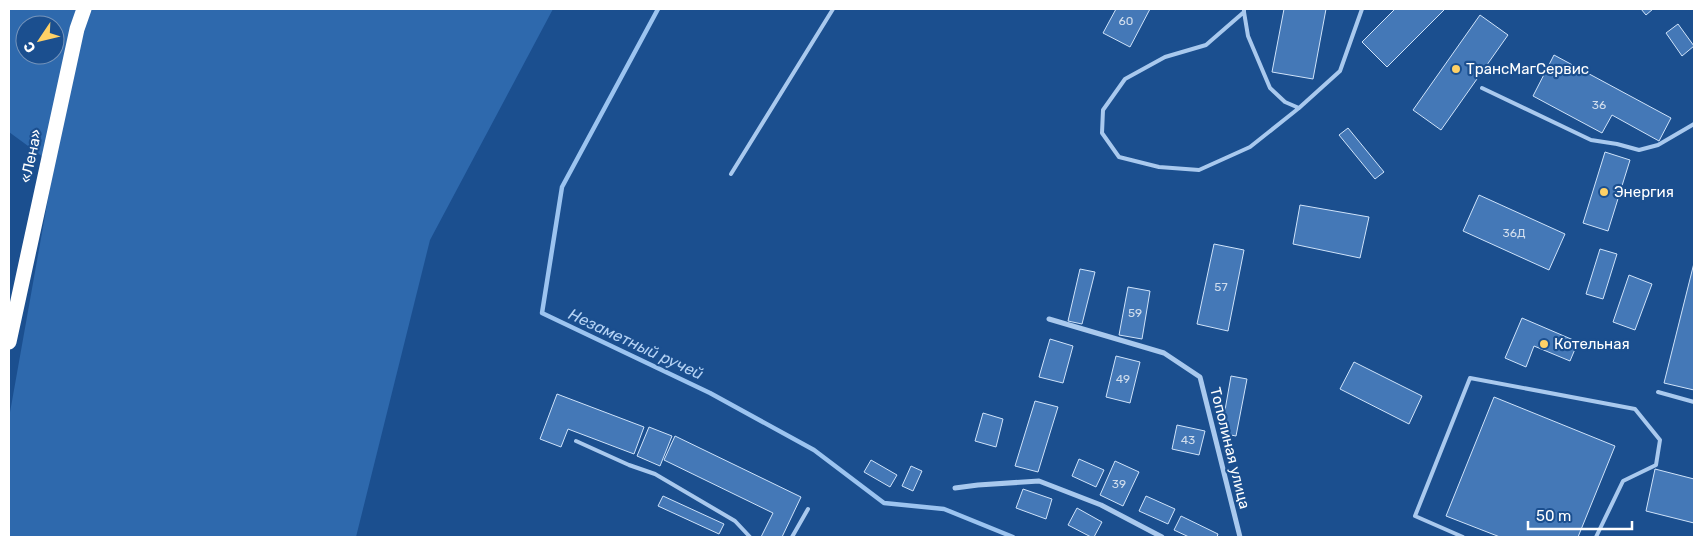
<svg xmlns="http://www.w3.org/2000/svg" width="1703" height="546" font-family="Rubik,sans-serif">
<rect width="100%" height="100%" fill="#1b4f8f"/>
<path fill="#2e69ad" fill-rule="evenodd" d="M9,9h544l-123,231 -74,297h-347v-119l45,-253 -45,-33zM25,25h30v30h-30z"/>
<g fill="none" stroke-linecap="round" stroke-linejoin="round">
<path stroke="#9cc4f0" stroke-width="4.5" d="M658,9l-96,178 -20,126 168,80 104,57 70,53 60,6 69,28"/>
</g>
<path fill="#4478b7" stroke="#cfe3fa" d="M1116,9h34l-20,38 -27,-14z
M1284,9h42l-13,70 -41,-7z
M1395,9h50l-58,58 -25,-25z
M1641,9h12l-7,6z
M1480,15l28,20 -67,95 -28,-20z
M1678,24l16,22 -12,10 -16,-23z
M1554,55l117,63 -12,23 -47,-26 -10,18 -69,-37z
M1348,128l36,44 -9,7 -36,-44z
M1605,152l25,8 -22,71 -25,-8z
M1479,195l86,39 -16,36 -86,-39z
M1300,205l69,12 -9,41 -67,-14z
M1214,244l30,6 -16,81 -31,-7z
M1600,249l17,5 -14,45 -17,-5z
M1694,263v127l-30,-7z
M1080,269l15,3 -13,52 -14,-3z
M1629,275l23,9 -17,46 -22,-8z
M1128,287l22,4 -8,48 -23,-4z
M1522,318l56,24 -8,19 -36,-15 -8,21 -21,-9z
M1050,339l23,7 -10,37 -24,-6z
M1116,356l24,6 -10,41 -24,-6z
M1354,362l68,34 -13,28 -69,-35z
M1231,376l16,3 -11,57 -15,-3z
M557,394l87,33 -10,27 -66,-25 -7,18 -21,-8z
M1494,397l121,49 -37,91h-78l-54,-21z
M1035,401l23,6 -20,65 -23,-6z
M983,413l20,6 -7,28 -21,-6z
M1177,425l28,6 -6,24 -27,-6z
M649,427l23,9 -12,30 -23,-10z
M675,436l126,61 -19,40h-21l12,-24 -109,-53z
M1079,459l25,11 -8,17 -24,-11z
M871,460l26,15 -7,12 -26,-15z
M1115,461l24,11 -16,34 -23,-11z
M911,466l11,5 -9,20 -11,-5z
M1655,469l39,10v44l-48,-12z
M1023,489l29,10 -6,20 -30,-11z
M663,496l61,28 -5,10 -61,-28z
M1146,496l29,13 -7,15 -29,-13z
M1077,508l25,14 -8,15h-3l-23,-12z
M1181,516l37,18 -1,3h-28l-15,-7z"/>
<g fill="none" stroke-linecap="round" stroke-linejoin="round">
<path stroke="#a9c9ee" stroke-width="4" d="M1244,9v3l4,24 22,52 15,14 14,6 41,-37 22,-62
M1244,12l-38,33 -41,12 -40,22 -22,31 -1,23 17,24 40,10 40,3 51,-23 49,-39
M1482,88l109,52 26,4 22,6 19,-5 36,-21
M731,174l102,-165
M1658,392l36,10
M576,441l53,24 26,9 80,47 15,16
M792,537l16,-28
M1463,537l-48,-21 55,-138 165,31 25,31 -4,25 -33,16 -27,56"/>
<path stroke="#a9c9ee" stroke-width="5" d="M1049,319l115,34 36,24 40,160
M955,488l23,-3 61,-4 62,24 61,32"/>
<path stroke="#fff" stroke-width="15" d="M9,342l68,-313 7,-20"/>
</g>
<g fill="#ffd166" stroke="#1b4f8f" stroke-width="2">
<circle cx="1456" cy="69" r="5"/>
<circle cx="1604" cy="192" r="5"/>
<circle cx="1544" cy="344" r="5"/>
</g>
<g text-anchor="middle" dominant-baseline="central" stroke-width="4.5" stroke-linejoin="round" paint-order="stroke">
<g font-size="12" fill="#d0dded">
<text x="1126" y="21">60</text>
<text x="1599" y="105">36</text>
<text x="1514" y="233">36Д</text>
<text x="1221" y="287">57</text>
<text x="1135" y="313">59</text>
<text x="1123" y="379">49</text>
<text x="1188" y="440">43</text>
<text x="1119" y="484">39</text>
</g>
<g font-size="15" fill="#fff" stroke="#1b4f8f" text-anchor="start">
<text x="1466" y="69">ТрансМагСервис</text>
<text x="1614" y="192">Энергия</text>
<text x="1554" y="344">Котельная</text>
</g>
<g font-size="15" fill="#fff" stroke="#1b4f8f">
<text transform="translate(31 156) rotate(-78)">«Лена»</text>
<text transform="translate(1230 448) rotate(76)">Тополиная улица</text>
</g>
<g font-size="16" font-style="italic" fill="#b5d3f5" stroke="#1b4f8f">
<text transform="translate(636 344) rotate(25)">Незаметный ручей</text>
</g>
</g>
<rect width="1703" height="546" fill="none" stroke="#ffffff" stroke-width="20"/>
<g transform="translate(40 40) rotate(235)"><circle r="24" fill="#1b4f8f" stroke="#7695bc"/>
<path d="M0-4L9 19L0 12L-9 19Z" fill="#ffd166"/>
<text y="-8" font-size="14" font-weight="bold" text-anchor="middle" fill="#ffffff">С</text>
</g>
<path d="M1528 521v8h104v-8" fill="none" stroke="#ffffff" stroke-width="2.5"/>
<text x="1536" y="521" font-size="15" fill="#ffffff" stroke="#1b4f8f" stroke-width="4" paint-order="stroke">50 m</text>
</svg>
